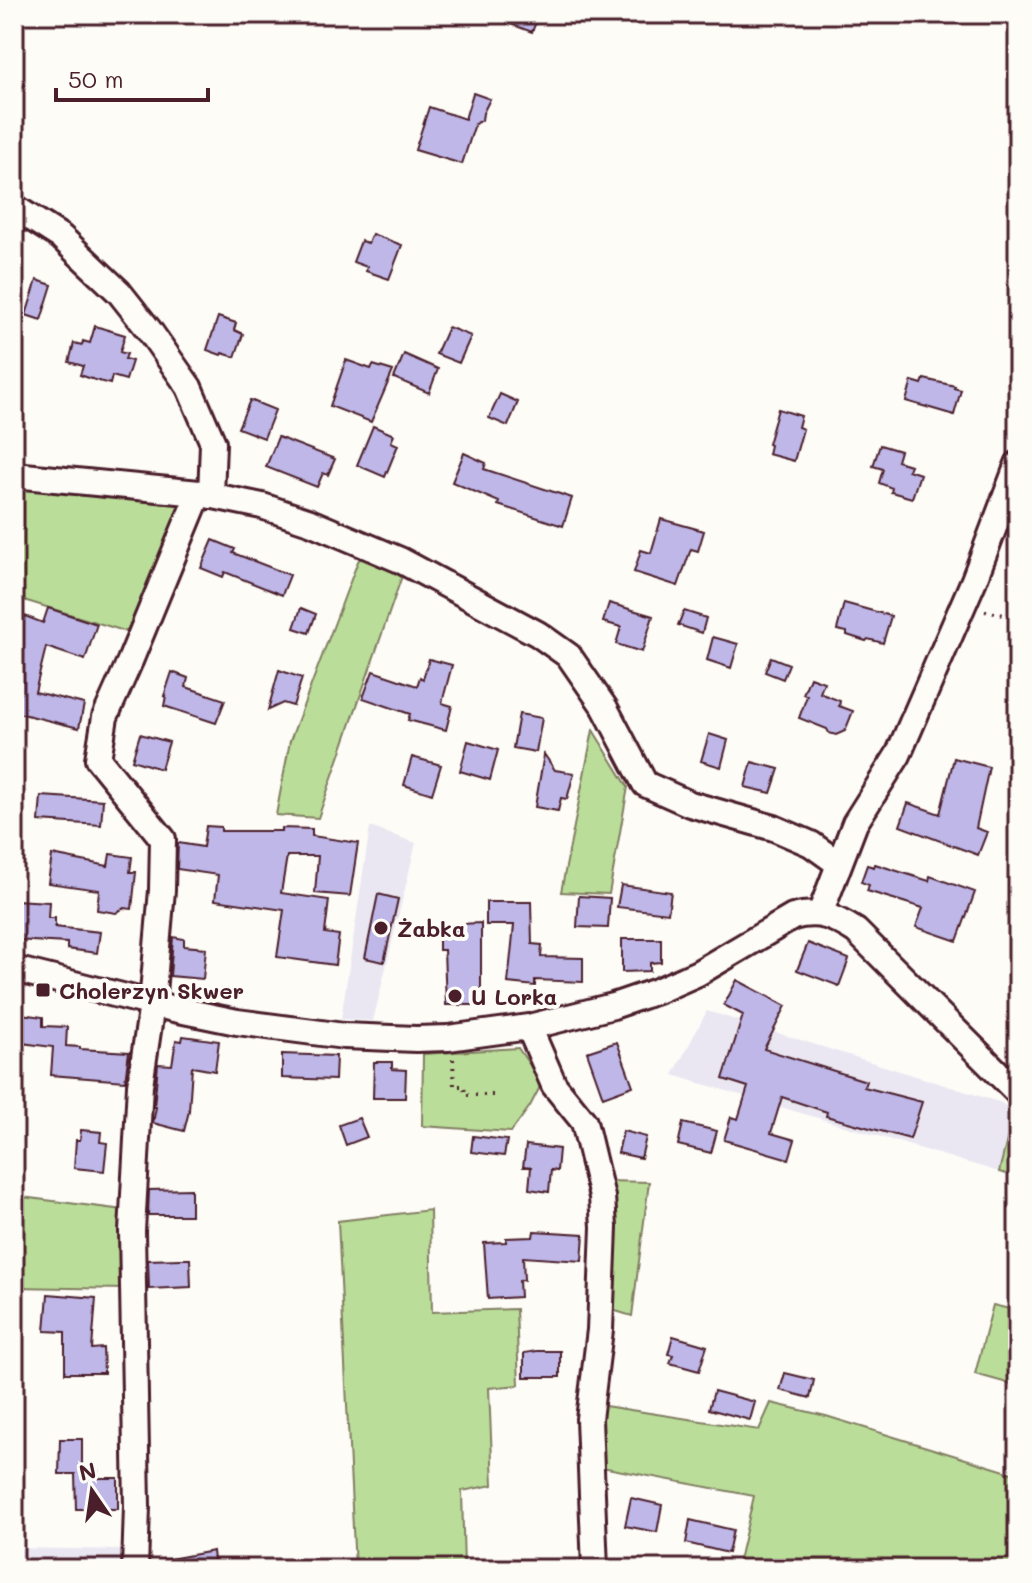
<svg xmlns="http://www.w3.org/2000/svg" width="1032" height="1583" font-family="Mali,sans-serif">
<rect width="100%" height="100%" fill="#fdfcf7"/>
<filter id="ink" filterUnits="userSpaceOnUse"><feTurbulence type="fractalNoise" baseFrequency=".0125" numOctaves="2"/><feDisplacementMap in="SourceGraphic" scale="16" xChannelSelector="R" yChannelSelector="G"/><feConvolveMatrix kernelMatrix="1 2 1 2 8 2 1 2 1" color-interpolation-filters="sRGB"/></filter>
<g filter="url(#ink)">
<path fill="#eae7f2" d="M370,827l46,16 -43,178 -32,-2z
M707,1011l295,92 16,16v2l-8,7 -11,44 -326,-97z
M14,1548l114,2v19h-114z"/>
<path fill="#bade99" stroke="#827e62" stroke-width="2" d="M17,481l162,18 8,8 -53,127 -120,-37v-109z
M365,554l38,19 -85,245 -42,-3 14,-74 68,-180z
M593,730l35,57 -19,107 -48,-2z
M518,1048l24,35 -12,23 -19,26 -89,-6 1,-72z
M1018,1121v56l-19,-5 11,-44z
M605,1181l44,1 -17,134 -20,-6z
M14,1196l109,14 2,79 -111,-2z
M430,1210l2,102 84,-3 3,76 -30,3 4,97 -31,6 2,78h-109l-17,-348z
M993,1305l25,6v75l-43,-12z
M771,1403l55,13 192,59v94h-281l17,-73 -158,-30 2,-61 161,25z"/>
<path fill="#beb7e8" stroke="#4a1f2b" stroke-width="2" d="M489,14h50l-7,18 -43,-16z
M473,93l17,6 -7,14 -1,7 -7,4 -13,40 -47,-14 14,-43 36,12z
M372,234l30,11 -13,34 -23,-8 1,-4 -14,-5 8,-21 7,2z
M37,280l15,5 -11,35 -15,-5z
M218,317l18,6 -2,7 9,4 -8,23 -13,-4 -1,2 -14,-5z
M95,326l30,9 -5,17 7,2 -2,5 7,2 -6,19 -14,-4 -2,8 -15,-4 -15,-5 3,-9 -14,-4 5,-19 8,2 1,-4 7,2z
M448,327l23,9 -12,27 -23,-9z
M404,354l34,15 -9,24 -35,-15z
M346,360l25,9 2,-4 20,6 -22,51 -41,-16z
M924,379l31,7 -1,2 7,2 -7,25 -48,-14 6,-20 10,3z
M500,394l18,8 -10,24 -19,-8z
M250,400l25,10 -11,28 -26,-10z
M778,409l23,7 -3,11 5,2 -9,32 -26,-7 2,-9 -2,-1z
M373,426l21,9 -3,7 7,3 -13,32 -28,-12z
M278,437l57,22 -7,16 -5,-2 -6,14 -51,-20z
M880,445l20,6 -3,10 13,4 -2,5 12,4 -8,24 -21,-6 1,-4 -13,-5 4,-14 -10,-3z
M464,453l22,10 -2,6 88,29 -9,28 -65,-21 1,-3 -47,-20z
M661,519l43,12 -6,20 -7,-2 -13,37 -44,-14 7,-22 10,3z
M213,540l22,9 -2,4 57,22 -8,20 -57,-23 -2,5 -22,-9z
M609,603l44,13 -11,36 -26,-8 5,-17 -18,-5z
M844,603l47,13 -8,27 -15,-4 -2,2 -19,-6v-3l-10,-2z
M48,608l49,16 -12,36 -39,-13 -11,45 49,12 -5,24 -65,-16v-63l11,-33 18,7z
M301,608l15,6 -7,19 -15,-5z
M684,611l22,7 -4,15 -24,-8z
M713,637l25,7 -7,24 -24,-8z
M771,657l18,7 -6,15 -18,-7z
M429,659l23,6 -10,38 10,3 -6,24 -38,-10 2,-6 -47,-16 10,-27 44,15 3,-9 3,2z
M279,670l23,8 -9,28 -10,-3 -15,7z
M172,672l16,6 -2,9 39,13 -9,23 -52,-17 2,-10h-2z
M810,677l14,5 -4,11 20,8 -1,5 14,5 -8,20 -9,4 -7,-2 -2,-4 -28,-11 8,-22 -4,-2z
M519,714l23,4 -6,34 -23,-4z
M140,734l29,8 -8,27 -29,-9z
M709,734l19,6 -7,27 -20,-6z
M468,741l30,9 -8,30 -30,-9z
M544,754l11,16 19,3 -7,26 -6,-1 -3,13 -23,-4z
M412,757l29,8 -9,29 -28,-9z
M954,758l35,9 -13,61 11,4 -9,23 -78,-29 8,-23 32,11z
M752,762l27,7 -8,24 -26,-6z
M41,796l62,4 -2,25 -62,-4z
M206,826l15,1v4h61v-3l30,1v7l46,7 -8,53 -35,-3 3,-37h-31l-6,37 48,7 -4,33 14,2 -4,30 -58,-8 7,-47 -69,-10 3,-25 -41,-6 1,-26 25,4z
M110,854l22,3 -2,15h6l-4,37 -8,-1 -8,5 -19,-3 2,-20 -51,-7 4,-28 56,11z
M875,864l54,17 1,-5 45,16 -18,49 -41,-14 7,-19 -56,-17 2,-6 -8,-3 6,-17 7,2z
M621,885l50,7 -3,21 -51,-6z
M378,894l20,5 -14,63 -19,-4z
M579,896l31,2 -2,30 -31,-1z
M14,900l35,2 -1,16h7v9l45,5 -3,21 -30,-4v-6l-53,-3z
M486,902h45l1,42 10,1 -1,12 42,1v24l-48,-2v6l-27,-3 6,-58h-28z
M481,923v82h-35l-2,-55h-5v-23h20v-3z
M173,937l11,2v7l22,2 -3,31 -33,-3z
M622,939h39v23l-11,1v8l-28,1z
M808,943l41,16 -10,27 -42,-16z
M737,980l49,26 -22,43 102,32 -2,6 58,15 -12,37 -84,-23 1,-4 -45,-15 -11,36 24,7 -6,19 -65,-19 7,-23 7,2 10,-32 -25,-8 20,-64 -19,-10z
M14,1013l29,4v9l24,1 -1,19 14,1v2l49,3 -4,29 -74,-6 2,-28 -39,-5z
M183,1036l36,5 -4,30 -23,-4 -3,44 -5,20 -31,-8 3,-16h-2l4,-43 14,1 4,-25 6,1z
M617,1042l16,44 -30,11 -16,-45z
M282,1054l54,2 -1,24 -53,-2z
M374,1062h18v7l14,1 -1,28h-32z
M359,1118l8,19 -21,8 -7,-20z
M683,1123l34,8 -6,22 -33,-8z
M81,1130l20,2 -1,10 7,1 -3,28 -30,-3 2,-28h4z
M623,1131l23,6 -5,21 -23,-5z
M473,1136l34,4 -3,16 -33,-4z
M526,1145l33,4 -2,22 -6,-1 -2,22 -20,-3 2,-22h-8z
M191,1189v26h-43l1,-25z
M534,1231l50,3 -2,27 -59,-4 1,23 -5,1 1,16 -32,2 -4,-56 22,-1v-4l27,-1z
M181,1259h9l1,28 -42,2 -1,-29z
M48,1294l48,4 -4,51 11,-1 1,25h-39v-41l-20,-1z
M673,1336l34,10 -8,25 -29,-8 3,-8 -5,-1z
M537,1351h23v26h-36v-24z
M785,1373l29,7 -4,18 -30,-8z
M714,1391l41,11 -5,18 -41,-11z
M60,1439h22v32h16v7h20v31h-42l-1,-35h-16z
M631,1498l31,7 -5,27 -32,-6z
M690,1520l43,10 -5,23 -42,-10z
M213,1551l2,18h-56v-8z"/>
<g fill="none" stroke-linecap="round" stroke-linejoin="round">
<g stroke="#4a1f2b" stroke-width="30">
<path id="minor" d="M14,207l47,30 58,55 30,38 40,57 24,56 -2,53
M14,475l185,18 63,13 48,16 90,38 138,74 31,22 36,52 40,76 45,20 84,24 37,16 28,20
M820,914l35,-91 43,-68 76,-175 44,-116
M14,969l160,40 63,13 107,14 72,3 32,-1 81,-11 84,-21 44,-15 41,-18 95,-56c26,-7 41,0 63,14l162,162
M529,1027l25,58 30,37 18,75 2,30 -4,103 -11,89 6,150
M135,1569l2,-63 -5,-275 8,-146 12,-81 10,-114 1,-51 -65,-80 7,-42 25,-56 69,-168"/>
</g>
<path stroke="#4a1f2b" stroke-width="4" stroke-dasharray="2 6" stroke-linecap="butt" d="M985,611l33,7
M453,1059l1,27h10l1,9h29"/>
<use href="#minor" stroke="#fdfcf7" stroke-width="24"/>
</g>
</g>
<g fill="#4a1f2b" stroke="#fdfcf7" stroke-width="3">
<circle cx="381" cy="928" r="8"/>
<rect x="35" y="982" width="16" height="16" rx="4"/>
<circle cx="455" cy="996" r="8"/>
</g>
<g text-anchor="middle" dominant-baseline="central" stroke-width="8" stroke-linejoin="round" paint-order="stroke">
<g font-size="22" font-weight="bold" fill="#4a1f2b" stroke="#fdfcf7" text-anchor="start">
<text x="397" y="928">Żabka</text>
<text x="59" y="990">Cholerzyn Skwer</text>
<text x="471" y="996">U Lorka</text>
</g>
</g>
<rect width="1032" height="1583" fill="none" stroke="#fdfcf7" stroke-width="48"/>
<rect x="24" y="24" width="984" height="1535" fill="none" stroke="#4a1f2b" stroke-width="3" filter="url(#ink)"/>
<g transform="translate(92 1491) rotate(347)" stroke="#fdfcf7" stroke-width="6" paint-order="stroke">
<path d="M0-6L14 30L0 20L-14 30Z" fill="#4a1f2b"/>
<text y="-12" font-size="22" font-weight="bold" text-anchor="middle" fill="#4a1f2b">N</text>
</g>
<path d="M56 88v12h152v-12" fill="none" stroke="#4a1f2b" stroke-width="4"/>
<text x="68" y="88" font-size="24" fill="#4a1f2b" stroke="#fdfcf7" stroke-width="6" paint-order="stroke">50 m</text>
</svg>
